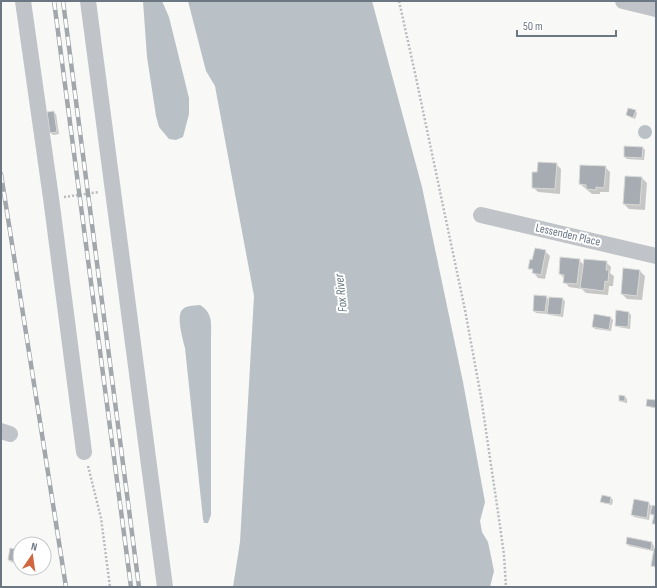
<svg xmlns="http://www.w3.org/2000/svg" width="657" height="588" font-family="'Sofia Sans Condensed',sans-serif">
<rect width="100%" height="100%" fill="#f8f8f6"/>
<path fill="#b9c1c6" d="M143,1h19l7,16 20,81v16l-6,23 -7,3 -7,-1 -10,-12 -3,-11 -9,-59z
M188,1h184l50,186 41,195 22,120 -5,19 2,11 6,10 6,29 -4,16h-257l7,-45 14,-246 -39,-210 -9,-15z
M638 132a7 7 0 1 1 14 0a7 7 0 1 1-14 0Z
M200,305c13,8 11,18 11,32v178l-3,8h-4l-1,-4 -18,-171c-2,-8 -9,-31 -3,-38 4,-5 11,-4 18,-5z"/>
<path fill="#0003" d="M635,111l2,2 -2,6 -8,-4z
M53,112l3,2 3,20 -6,1 -2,-2z
M643,148l2,2 -1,10 -17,-1 -2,-2z
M556,164l5,5 -1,25 -22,-2 -5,-5 5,-14z
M605,167l5,5 -1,20h-9v2h-8l-12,-10z
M626,177l16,1 5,5 -2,27 -16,-1 -5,-5z
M545,251l5,5 -5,23 -7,-1 -8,-10 3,-7z
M579,260l5,5 22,-3 5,5 -1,6 4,3 -1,10h-4l-1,9 -22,-2 -4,-4 -13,-2 -4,-5v-3l-5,-5z
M640,271l5,5 -3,24 -15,-1 -5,-5z
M546,297l3,3 13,-1 3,2 -2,16 -13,-2 -3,-3v2l-11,-1 -2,-2z
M629,313l2,2 -1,14 -12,-2 -2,-2z
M611,318l2,2 -2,11 -16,-2 -2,-3z
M625,397l2,2v4l-5,-1 -2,-2z
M611,498l2,2 -1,5 -9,-2 -2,-2z
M634,500l15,3 2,3 5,1v19l-3,-3 1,-6 -4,-4 -1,7 -15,-3 -2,-2z
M652,543l2,3 -1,5 -24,-5 -2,-2z
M20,551v13l-9,-2 -2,-2z"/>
<path fill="#a6acb2" stroke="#dadad8" d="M628,108l8,2 -3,8 -7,-3z
M54,111l3,21 -7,1 -3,-21z
M624,146l19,1 -1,11 -18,-1z
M538,162l19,1 -2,26 -23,-1v-16h5z
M580,165l26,1 -2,22 -8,-1v3l-10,-1v-4l-7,-1z
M625,176l17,1 -2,28 -17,-1z
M535,248l11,2 -5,25 -9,-2 1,-4h-5l2,-10 2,1z
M560,257l20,2 -3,25 -14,-1 1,-8 -5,-1z
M584,259l23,2 -1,9h3l-1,12 -3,-1 -1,10 -24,-3z
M623,268l17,2 -3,26 -16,-2z
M534,295l13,1 -2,16 -12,-1z
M549,297l14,1 -2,17 -14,-1z
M616,310l13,2 -1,15 -13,-1z
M594,314l17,3 -2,13 -17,-3z
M619,395l6,1v5h-6z
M647,399l9,1v8l-10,-2z
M602,495l9,2 -1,7 -10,-2z
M634,499l15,3 -2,16 -16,-3z
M652,505l4,1v18h-4l2,-9 -4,-1z
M627,537l25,5 -1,8 -25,-6z
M10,548l10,2v13l-12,-3z
M654,548h2v19l-5,-1z"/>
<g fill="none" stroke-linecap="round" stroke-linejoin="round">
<path stroke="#b8bbbe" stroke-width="2.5" stroke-dasharray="2 2" stroke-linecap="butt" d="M399,1l16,72 50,237 16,87 18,122 5,36 2,32
M64,197l35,-5
M88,466l13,52 9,69"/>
<path stroke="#c0c3c7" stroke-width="16" d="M23,1l28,197 33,254
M88,1l77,586
M623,1l33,8
M481,215l175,41
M1,431l9,3"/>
<g stroke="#a2a7ac" stroke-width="4.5">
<path id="rail" d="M54,1l77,586
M63,1l76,586
M1,174l65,413"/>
</g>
<use href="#rail" stroke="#fff" stroke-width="3" stroke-dasharray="9" stroke-linecap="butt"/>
</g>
<g text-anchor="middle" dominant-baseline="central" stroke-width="4" stroke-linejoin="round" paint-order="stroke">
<g font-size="12" fill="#6b7783" stroke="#fff">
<text transform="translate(568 235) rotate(13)">Lessenden Place</text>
</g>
<g font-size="13" font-style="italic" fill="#67777f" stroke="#fff">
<text transform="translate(341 293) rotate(-96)">Fox River</text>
</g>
</g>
<rect width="657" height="588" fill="none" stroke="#6b7783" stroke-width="4"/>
<g transform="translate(32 556) rotate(13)"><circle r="19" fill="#ffffff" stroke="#c4c9cd"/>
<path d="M0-3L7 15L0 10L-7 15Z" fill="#d0673e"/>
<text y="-6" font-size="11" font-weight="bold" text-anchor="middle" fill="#6b7783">N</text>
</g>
<path d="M517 30v6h99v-6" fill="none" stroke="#6b7783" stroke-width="2"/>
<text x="523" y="30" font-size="12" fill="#6b7783" stroke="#ffffff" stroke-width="3" paint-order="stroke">50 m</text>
</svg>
